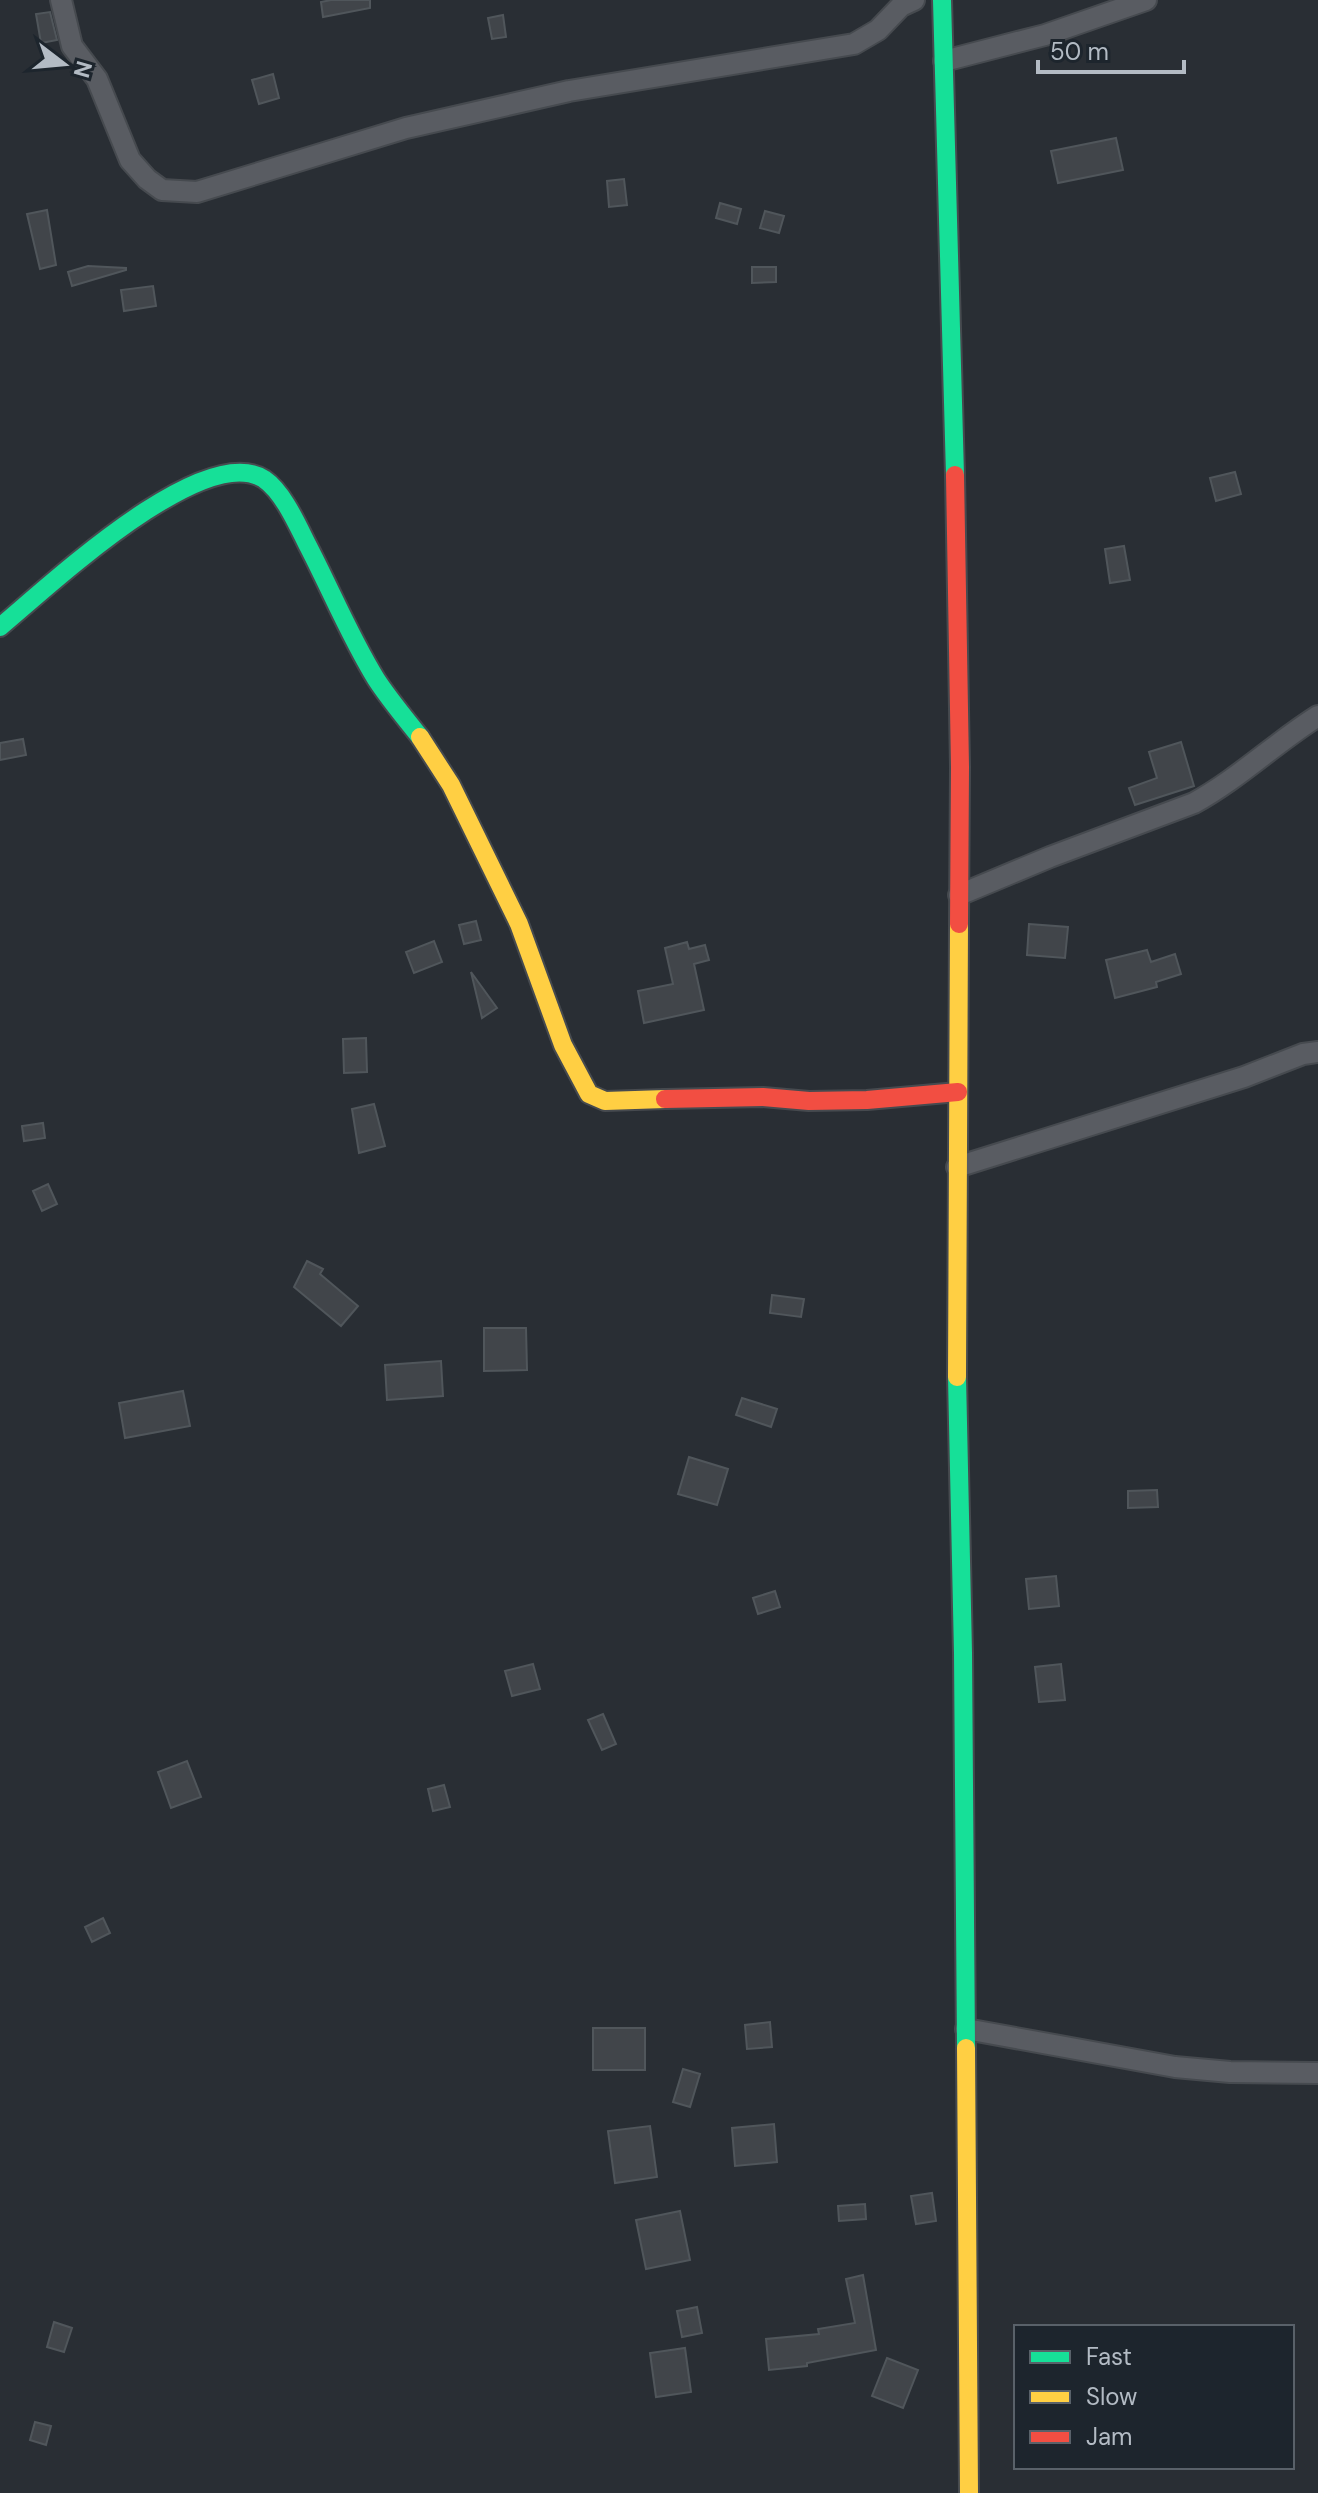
<svg xmlns="http://www.w3.org/2000/svg" width="1318" height="2493" font-family="'DM Sans',sans-serif">
<rect width="100%" height="100%" fill="#292e34"/>
<path fill="#41454a" stroke="#50565b" stroke-width="2" d="M331,0h39v8l-47,9 -2,-15z
M50,12l7,28 -16,3 -5,-29z
M503,15l3,22 -14,2 -4,-21z
M273,74l6,24 -20,6 -7,-24z
M1116,138l7,32 -65,13 -7,-32z
M624,179l3,26 -18,2 -2,-26z
M720,203l21,6 -4,15 -21,-6z
M47,210l9,55 -16,4 -13,-55z
M765,211l19,5 -5,17 -19,-5z
M88,266l38,2v2l-54,16 -4,-14z
M752,267h24v15l-24,1z
M153,286l3,20 -32,5 -3,-21z
M1235,472l6,22 -25,7 -6,-23z
M1124,546l6,34 -20,3 -5,-34z
M23,739l3,16 -26,5v-17z
M1181,742l13,44 -59,19 -6,-17 28,-10 -8,-26z
M476,921l5,19 -17,4 -5,-19z
M1029,924l39,3 -3,31 -38,-3z
M434,941l8,21 -28,11 -8,-21z
M687,942l2,7 16,-4 4,15 -15,4 10,46 -60,13 -6,-32 35,-7 -8,-36z
M1147,950l4,12 24,-8 6,20 -25,8 1,5 -42,11 -9,-38z
M471,972l26,36 -15,10z
M366,1038l1,34 -23,1 -1,-34z
M374,1104l11,42 -26,7 -7,-44z
M43,1123l2,15 -21,3 -2,-15z
M48,1184l9,20 -15,7 -9,-20z
M307,1261l16,8 -3,5 38,32 -17,20 -47,-39z
M772,1295l32,4 -3,18 -31,-4z
M484,1328h42l1,42 -43,1z
M441,1361l2,35 -56,4 -2,-35z
M183,1391l7,35 -65,12 -6,-35z
M742,1398l35,11 -6,18 -35,-12z
M689,1457l39,12 -11,36 -39,-11z
M1157,1490l1,17 -30,1v-17z
M1056,1576l3,30 -30,3 -3,-30z
M775,1591l5,16 -22,7 -5,-16z
M533,1664l7,25 -28,7 -7,-25z
M1061,1664l4,36 -26,2 -4,-35z
M603,1714l13,30 -14,6 -14,-30z
M187,1761l14,36 -30,11 -13,-36z
M444,1785l6,22 -17,4 -5,-22z
M103,1918l7,15 -18,9 -7,-15z
M770,2022l2,25 -25,2 -2,-24z
M593,2028h52v42h-52z
M683,2069l17,5 -10,33 -17,-5z
M774,2124l3,38 -42,4 -3,-38z
M650,2126l7,51 -42,6 -7,-52z
M932,2193l4,28 -20,3 -5,-28z
M865,2204l1,15 -27,2 -1,-15z
M680,2211l10,49 -44,9 -10,-49z
M863,2275l13,75 -69,13v3l-38,4 -3,-31 53,-5 -1,-5 37,-6 -9,-44z
M697,2307l5,26 -20,4 -5,-26z
M54,2322l18,6 -8,24 -17,-5z
M685,2348l6,44 -35,5 -6,-44z
M887,2358l31,12 -15,38 -31,-12z
M35,2422l16,4 -5,19 -16,-5z"/>
<g fill="none" stroke-linecap="round" stroke-linejoin="round">
<g stroke="#464a4f" stroke-width="24">
<path id="street" d="M61,0l11,46 25,33 33,81 17,19 15,11 35,2 209,-64 163,-37 285,-47 24,-14 23,-24 13,-6
M944,61l101,-26 101,-35
M959,895l91,-38 144,-54c44,-24 81,-60 124,-87
M957,1167l287,-90 59,-23 15,-2
M966,2029l209,38 55,5 88,1"/>
</g>
<g stroke="#464a4f" stroke-width="22">
<path id="fast" d="M942,0l13,475
M0,627c46,-38 203,-187 264,-148 19,13 33,45 43,65 23,44 43,93 69,135 13,20 29,39 44,58
M957,1377l6,276 3,395"/>
</g>
<g stroke="#464a4f" stroke-width="22">
<path id="slow" d="M420,737l31,48 68,139 44,121 26,49 16,7 60,-2
M957,1377l2,-453
M966,2048l3,445"/>
</g>
<g stroke="#464a4f" stroke-width="22">
<path id="jam" d="M955,475l5,292 -1,157
M665,1099l98,-2 46,4 58,-1 91,-8"/>
</g>
<use href="#street" stroke="#595c62" stroke-width="20"/>
<use href="#fast" stroke="#16e098" stroke-width="18"/>
<use href="#slow" stroke="#ffcf43" stroke-width="18"/>
<use href="#jam" stroke="#f24e42" stroke-width="18"/>
</g>
<rect x="1014" y="2325" width="280" height="144" fill="#1d252d" stroke="#596169" stroke-width="2"/>
<rect x="1030" y="2351" width="40" height="12" fill="#16e098" stroke="#596169" stroke-width="2"/>
<text x="1086" y="2365" font-size="24" fill="#b3bbc4">Fast</text>
<rect x="1030" y="2391" width="40" height="12" fill="#ffcf43" stroke="#596169" stroke-width="2"/>
<text x="1086" y="2405" font-size="24" fill="#b3bbc4">Slow</text>
<rect x="1030" y="2431" width="40" height="12" fill="#f24e42" stroke="#596169" stroke-width="2"/>
<text x="1086" y="2445" font-size="24" fill="#b3bbc4">Jam</text>
<g transform="translate(64 64) rotate(106)" stroke="#1d252d" stroke-width="6" paint-order="stroke">
<path d="M0-6L14 30L0 20L-14 30Z" fill="#b3bbc4"/>
<text y="-12" font-size="22" font-weight="bold" text-anchor="middle" fill="#b3bbc4">N</text>
</g>
<path d="M1038 60v12h146v-12" fill="none" stroke="#b3bbc4" stroke-width="4"/>
<text x="1050" y="60" font-size="24" fill="#b3bbc4" stroke="#1d252d" stroke-width="6" paint-order="stroke">50 m</text>
</svg>
